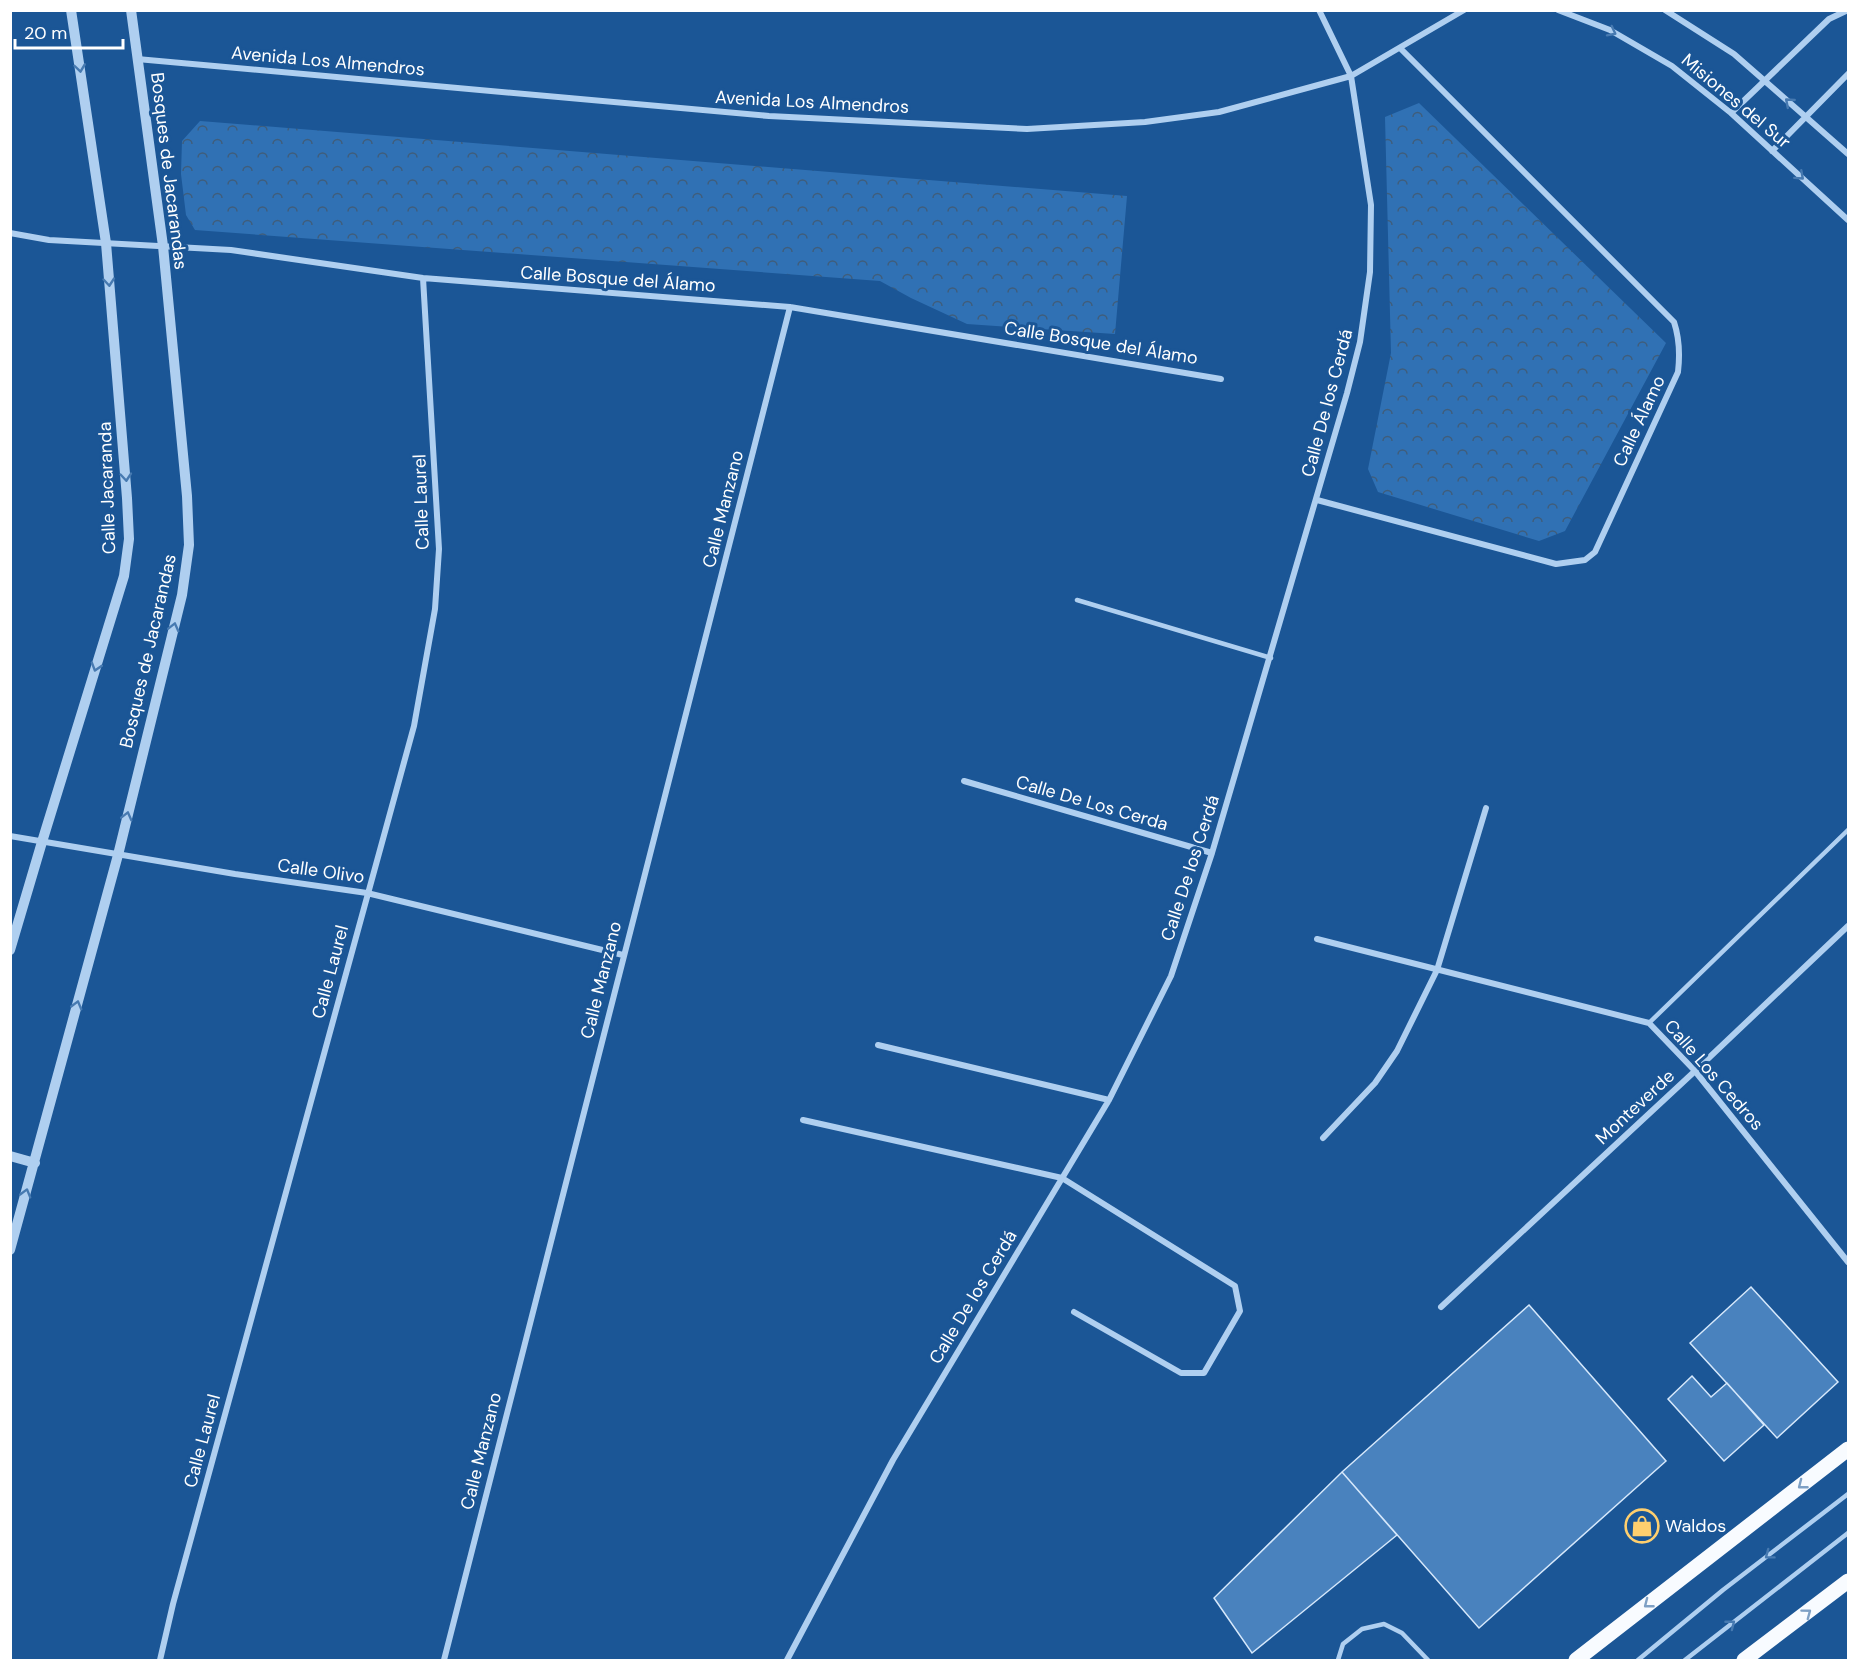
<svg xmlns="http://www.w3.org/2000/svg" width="1859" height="1671" font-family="'DM Sans',sans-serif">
<defs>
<pattern id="forest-crowns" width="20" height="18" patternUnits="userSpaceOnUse" patternTransform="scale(1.5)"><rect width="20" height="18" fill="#3071b4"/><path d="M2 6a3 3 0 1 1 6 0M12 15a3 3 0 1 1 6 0" fill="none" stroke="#3f5d7b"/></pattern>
</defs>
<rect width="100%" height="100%" fill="#1b5696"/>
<path fill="url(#forest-crowns)" d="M1419,103l247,240 -101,188 -26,10 -161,-49 -10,-23 23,-116 -6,-236z
M200,121l927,75 -12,138 -148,-10 -56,-26 -31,-17 -685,-51 -9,-15 -5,-41 1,-33z"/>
<path fill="#4982be" stroke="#d6e8fb" stroke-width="1.5" d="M1751,1287l87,95 -61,56 -87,-95z
M1529,1305l137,156 -187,167 -137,-156z
M1692,1376l19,21 16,-14 37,42 -40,36 -56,-62z
M1342,1472l55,63 -145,118 -38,-55z"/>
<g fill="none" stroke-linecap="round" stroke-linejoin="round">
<path stroke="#afcff0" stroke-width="4.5" d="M1077,600l194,58
M1649,1023l199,-193
M1338,1660l5,-16 19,-15 22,-5 18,9 26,27
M1638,1660l85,-70 125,-96
M1685,1660l163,-127"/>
<path stroke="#afcff0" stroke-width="6" d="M1558,10l52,20 62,36 59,47 117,107
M1665,10l69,44 114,100
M137,59l632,57 258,13 118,-7 74,-10 132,-36 113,-66
M1731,113l98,-94 19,-9
M1772,151l76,-77
M10,233l39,7 182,10 192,28 367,29 431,72
M1317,500l239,64 29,-4 10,-8 83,-180c2,-17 2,-32 -4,-50l-274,-274
M964,781l248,72
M10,836l225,38 132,19 256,62
M1317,939l332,84 46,48 153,191
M878,1045l231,55
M803,1120l259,58 173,108 5,25 -36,62h-23l-107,-61
M1323,1138l52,-55 22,-32 40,-81 49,-162
M1441,1307l254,-236 153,-145
M160,1660l13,-56 241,-878 21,-117 4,-60 -16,-271
M444,1660l346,-1353
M787,1660l106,-200 216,-360 62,-124 41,-123 135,-460 13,-51 10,-70 1,-67 -20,-129 -32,-66"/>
<path stroke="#afcff0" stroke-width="10" d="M10,950l32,-108 82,-266 5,-37 -2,-41 -21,-255 -35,-233
M10,1156l25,7
M10,1250l108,-395 64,-260 7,-50 -2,-49 -24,-250 -32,-236"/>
<path stroke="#f8fbff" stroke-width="15" d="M1576,1660l272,-211
M1744,1660l104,-79"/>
</g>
<defs><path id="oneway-chevron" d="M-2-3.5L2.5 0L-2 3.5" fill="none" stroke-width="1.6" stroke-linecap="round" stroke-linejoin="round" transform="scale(1.5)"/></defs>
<g stroke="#477ab1">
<use href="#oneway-chevron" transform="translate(1612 32) rotate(27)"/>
<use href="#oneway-chevron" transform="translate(80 68) rotate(82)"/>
<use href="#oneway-chevron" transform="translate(1789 102) rotate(-139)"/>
<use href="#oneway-chevron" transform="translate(1800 176) rotate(42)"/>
<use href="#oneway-chevron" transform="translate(109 282) rotate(85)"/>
<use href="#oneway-chevron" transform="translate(126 477) rotate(85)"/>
<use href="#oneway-chevron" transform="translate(174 627) rotate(-76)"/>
<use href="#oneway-chevron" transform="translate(96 667) rotate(107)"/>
<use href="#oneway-chevron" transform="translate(127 816) rotate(-76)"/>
<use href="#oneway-chevron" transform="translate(77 1005) rotate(-75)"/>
<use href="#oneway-chevron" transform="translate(26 1193) rotate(-74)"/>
<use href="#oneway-chevron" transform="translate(1769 1555) rotate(143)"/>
<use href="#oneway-chevron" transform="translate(1731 1624) rotate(-38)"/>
</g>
<g stroke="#7ea0c5">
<use href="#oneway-chevron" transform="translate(1802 1485) rotate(142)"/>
<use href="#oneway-chevron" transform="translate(1648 1604) rotate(142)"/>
<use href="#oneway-chevron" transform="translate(1807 1613) rotate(-37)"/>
</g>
<defs>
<g id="shop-ring" transform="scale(1.725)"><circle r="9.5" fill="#1b5696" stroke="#ffcf6e" stroke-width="1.5"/><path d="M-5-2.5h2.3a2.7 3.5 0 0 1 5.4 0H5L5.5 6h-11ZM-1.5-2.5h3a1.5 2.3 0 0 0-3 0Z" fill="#ffcf6e"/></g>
</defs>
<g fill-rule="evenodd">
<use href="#shop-ring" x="1642" y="1526"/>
</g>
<g text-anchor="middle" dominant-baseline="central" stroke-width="6" stroke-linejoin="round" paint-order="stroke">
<g font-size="18" fill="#fff" stroke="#1b5696">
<text transform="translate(328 61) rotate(5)">Avenida Los Almendros</text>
<text transform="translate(1736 101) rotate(40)">Misiones del Sur</text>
<text transform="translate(812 102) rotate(3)">Avenida Los Almendros</text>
<text transform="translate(169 171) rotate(83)">Bosques de Jacarandas</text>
<text transform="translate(618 279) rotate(4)">Calle Bosque del Álamo</text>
<text transform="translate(1101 343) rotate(9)">Calle Bosque del Álamo</text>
<text transform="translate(1327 403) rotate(-75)">Calle De los Cerdá</text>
<text transform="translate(1639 421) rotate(-65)">Calle Álamo</text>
<text transform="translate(107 488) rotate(-92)">Calle Jacaranda</text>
<text transform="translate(421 502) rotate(-92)">Calle Laurel</text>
<text transform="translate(723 509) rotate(-76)">Calle Manzano</text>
<text transform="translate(148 651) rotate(-77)">Bosques de Jacarandas</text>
<text transform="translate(1092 803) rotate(16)">Calle De Los Cerda</text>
<text transform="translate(1190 868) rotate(-72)">Calle De los Cerdá</text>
<text transform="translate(321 871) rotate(8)">Calle Olivo</text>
<text transform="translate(330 972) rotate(-75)">Calle Laurel</text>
<text transform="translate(601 980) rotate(-76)">Calle Manzano</text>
<text transform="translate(1714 1075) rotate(49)">Calle Los Cedros</text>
<text transform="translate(1635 1107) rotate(-43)">Monteverde</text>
<text transform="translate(973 1297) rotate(-59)">Calle De los Cerdá</text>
<text transform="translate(202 1441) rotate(-75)">Calle Laurel</text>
<text transform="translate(481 1451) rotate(-76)">Calle Manzano</text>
</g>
<g font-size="18" fill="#fff" stroke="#1b5696" text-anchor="start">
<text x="1665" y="1526">Waldos</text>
</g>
</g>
<rect width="1859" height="1671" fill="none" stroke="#ffffff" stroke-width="24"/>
<path d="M15 39v9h108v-9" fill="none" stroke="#ffffff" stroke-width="3"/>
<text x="24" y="39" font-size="18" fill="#ffffff" stroke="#1b5696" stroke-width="4.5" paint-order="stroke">20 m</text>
</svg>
